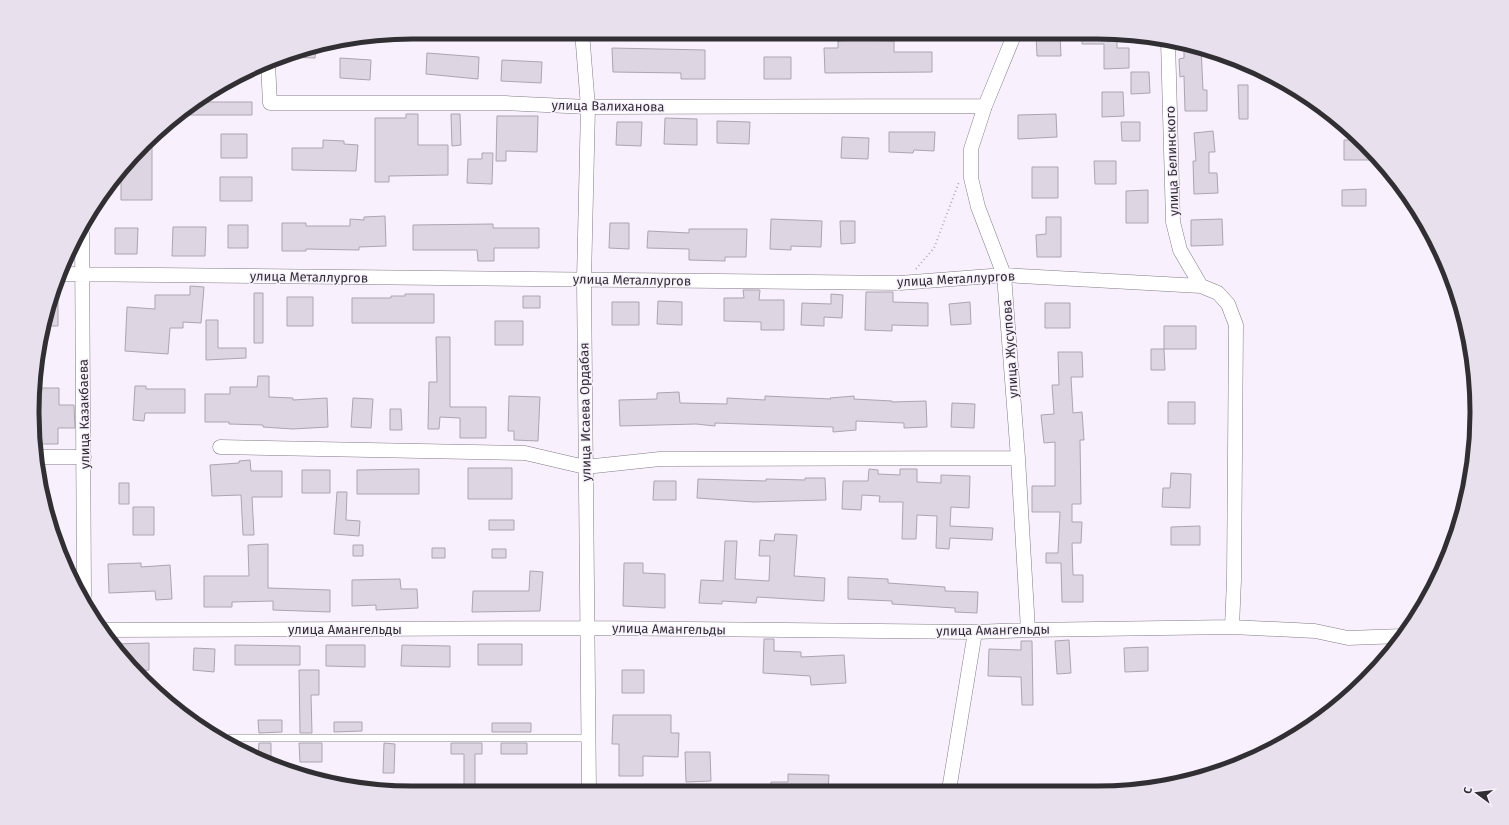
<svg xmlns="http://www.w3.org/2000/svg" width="1509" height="825" font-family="'Fira Sans',sans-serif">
<rect width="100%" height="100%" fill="#f8f1fd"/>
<path fill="#ddd6e2" stroke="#aca5b0" d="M1082,33h35v15h12v20l-25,1v-25h-22z
M1036,34h24l1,22h-24z
M856,40l38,1v11h38v20l-107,1 -1,-25h14v-7z
M1184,43l17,4 2,43h4v21h-22l-1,-35 -4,1 -1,-18 5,-1z
M316,48l-1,10 -27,-1v-4l2,-1z
M612,48l93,2v29h-24v-6l-68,-1z
M427,53l52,4 -1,22 -52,-5z
M764,57h27v22h-27z
M340,58l31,2 -1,20 -30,-2z
M502,60l40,2 -1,21 -40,-2z
M1131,72h18l1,21 -19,1z
M1238,85h10v34h-9z
M1102,92h21l1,24 -22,1z
M197,102h55v13h-75l4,-4z
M406,114h12v31h30v30l-59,1v6h-14v-64h31z
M451,114h9l1,31 -9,1z
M1056,114l1,23 -39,2v-24z
M497,116h41l-1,36 -31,-1v10h-10z
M665,118l32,1v26l-33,-1z
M717,121l33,1 -1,22 -32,-1z
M617,122h25l-1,24 -25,-1z
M1121,122h19v19h-18z
M1213,131l2,21h-6v21h8l1,20 -24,1 -1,-33h3l-2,-28z
M889,132h46l-1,19 -20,-1 -1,3 -24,-1z
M221,134h26v24h-26z
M842,137l27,1 -1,21 -27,-1z
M323,140l21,1v3l14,1 -2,26 -64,-1v-22h31z
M1344,140h16l19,20h-35z
M152,142v58h-31v-25z
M482,153h11l-1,31 -25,-1 1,-24h14z
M1094,161h22v23h-21z
M1032,167h26v31h-26z
M220,177h32v24h-32z
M1366,189v17h-24v-16z
M1148,190v33h-22v-32z
M385,216l1,30 -27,1v3l-53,-1v2h-24v-28h24v3h44v-7l14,1v-3z
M1046,217h15v40h-24l-1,-22 10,-1z
M771,219l51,2 -1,26 -30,-1v4l-21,-1z
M1222,219l1,26 -32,1v-26z
M840,221h15v22l-14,1z
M610,223h19v26l-20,-1z
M493,224v4h46v20h-45v13h-16l-1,-11h-64v-25z
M228,225h20v23h-20z
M173,227h33l-1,29h-33z
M115,228h23l-1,26h-22z
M689,229h58l-1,28h-21v4l-36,-1v-11l-42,-1 1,-17 41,2z
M190,286l14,1 -3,36 -18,-1v6h-13l-2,26 -43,-3 2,-44 28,2v-14h35z
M743,290h17l-1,10h25v30h-23v-8l-37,-1v-23h20z
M866,292h27v10l35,1v23l-36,-1v6l-27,-1z
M254,293h9v50h-9z
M405,294h29v29h-82v-25h39v-2h14z
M831,294l12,1 -1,23 -18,-1v9l-23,-1 1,-22 29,1z
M523,296h17v12h-17z
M287,297h26v29h-26z
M658,301l24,1v23l-25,-1z
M50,302h8v24h-14l1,-12z
M612,302h27v23h-27z
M970,302l1,22 -20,1 -2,-21z
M1045,303h25v25h-25z
M206,320h12v28h28v10l-40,2z
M495,321h28v24h-28z
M1164,326h32v23h-32z
M436,337h14v70h36v31h-26v-20l-20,-1 -1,12h-11l1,-47h8z
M1151,349h13l1,21h-14z
M1058,352h24l1,25h-12l2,36 9,-1 2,28h-4l1,64h-9v18h10l-1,21h-9l1,32h10v27h-21l-1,-39h-15v-10h12l2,-41h-28v-26h23v-44l-11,1 -3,-28 13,-1 -2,-29h7z
M258,376h11v21l24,1v2l34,-2 1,29 -35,2 -30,-2v-2l-34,-1v-2h-24v-28h25v-7h27z
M135,386h11v3h39v24h-40l-1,8 -11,-1z
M38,388h21v17h15l1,23h-17v16h-22z
M679,392l1,11 47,1v-6l38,2v-4l66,3 -1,-1 24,-2v3l38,2v1l34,-1 1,26 -23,1v-5l-48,-2v9l-23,2v-5l-118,-4v3l-19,-2 -76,2 -1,-26 38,-1v-6z
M509,396l31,1 -2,44 -24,-1v-9h-6z
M353,398l20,1 -2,29 -20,-1z
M1168,402h27v22h-27z
M952,403l23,1 -1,24 -23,-1z
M390,409h11l1,21h-12z
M250,460l1,11h31v26h-30l2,38h-11l-2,-40 -29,1 -2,-31 29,-2v-2z
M468,468h44v31h-44z
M419,469v25h-62v-24z
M869,469l9,1v4l22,1v-6h17v13l24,1v-8l29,1 -1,32 -18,-1 -1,19 43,2 -1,12 -42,-2 -1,11 -13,-1 1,-32 -20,-1 -1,24h-14l1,-37h-24l1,-6 -18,-1 -1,15 -19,-1 1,-28h25z
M302,470h28v23h-28z
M1171,473l20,1 -1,34 -28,-1 1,-19h7z
M805,478h20l1,22 -72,2 -57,-4 1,-19 68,2v-2l39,1z
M654,481h22v19h-23z
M119,483h10v21h-10z
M337,492h10l-1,28 14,1 -1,15 -25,-2z
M133,507h21v28h-21z
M489,520h25v10h-25z
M1200,526v19h-29v-18z
M775,534l22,1 -3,41 31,2 -1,23 -67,-4 -1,6 -34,-2v3l-23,-1 2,-23 22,1 2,-40h12l-2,38 34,2 1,-25h-11l1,-16 14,1z
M268,544v44l62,2v22l-57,-2v-9l-41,1v5h-28v-31h45l-1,-31z
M353,545h10v11h-10z
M432,548h13v10h-13z
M492,549h14v9h-14z
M141,563v4l29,-2 2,34 -16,1 -1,-9 -46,2 -1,-29z
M624,563h19v10l22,1v34l-42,-2z
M530,571l13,1 -3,39 -68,1 1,-21h56z
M848,577l40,2v4l57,4v4l33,1 -1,21 -22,-1v-4l-63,-4v-3l-44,-2z
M400,579l1,10h16l1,19 -42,2v-5l-24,1v-26z
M764,639h10v12l27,1v5l43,-2 2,28 -35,2 -1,-9 -47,-3z
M1069,640l2,33 -14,1 -2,-33z
M1021,641h11l1,64h-11l-1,-28 -33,-1 1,-27 32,1z
M149,643v27l-14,1 -8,-7 -12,-20z
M478,644h44v21h-44z
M235,645l65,1v19h-65z
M326,645h39v22l-39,-1z
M402,645l48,1v21l-49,-1z
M1148,647v24l-23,1 -1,-24z
M194,648l21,1 -1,23 -21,-2z
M299,670h20v25h-8l1,38h-12z
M622,670h22v23h-22z
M613,715h58v18h8l-1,24 -35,-1v20h-24v-32h-7z
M258,720h24v12l-23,1z
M334,722h28v9l-28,1z
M492,723h39v9h-39z
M259,743h12v19l-13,-5z
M299,743h23v19h-22z
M384,743l11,1 -1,29h-11z
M451,743h31v11h-7v38h-11v-38h-13z
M501,743h26v11h-26z
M685,752h25l1,29 -25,1z
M788,774l41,1 -1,16h-58l1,-9h17z"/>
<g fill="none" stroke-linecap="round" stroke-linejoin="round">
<g stroke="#827b86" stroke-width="8">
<path id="service" d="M231,738h357"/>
</g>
<g stroke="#827b86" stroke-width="15">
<path id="minor" d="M582,32l6,75 -4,173 5,512
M1015,33l-30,73 -14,43v29l7,29 26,68 14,183 10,172
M1168,41l5,181 7,28 21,36 17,7 10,11 8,21 -2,255 -2,47
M268,64l2,39h235l83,4 397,-1
M82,233l2,363
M63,274l837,9 104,-8 197,11
M220,447l305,6 60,14 75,-8 358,-1
M37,457h47
M106,630l482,-2 387,4 53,-2 204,-3 83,4 33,7 54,-2
M949,790l26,-158"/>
</g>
<path stroke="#b2acb5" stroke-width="2" stroke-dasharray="1 3" stroke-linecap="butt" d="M916,269l18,-21 25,-66"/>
<use href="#service" stroke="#fff" stroke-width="7"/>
<use href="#minor" stroke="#fff" stroke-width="14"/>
</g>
<g text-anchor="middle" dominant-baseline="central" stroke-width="3" stroke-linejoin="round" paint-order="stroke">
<g font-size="13" fill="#322f34" stroke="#f8f1fd">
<text transform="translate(608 106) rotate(1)">улица Валиханова</text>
<text transform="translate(1172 161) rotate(-92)">улица Белинского</text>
<text transform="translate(309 277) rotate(1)">улица Металлургов</text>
<text transform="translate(956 279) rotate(-3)">улица Металлургов</text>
<text transform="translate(632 280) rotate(1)">улица Металлургов</text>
<text transform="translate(1010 349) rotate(-94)">улица Жусупова</text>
<text transform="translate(585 412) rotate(-91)">улица Исаева Ордабая</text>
<text transform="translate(84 414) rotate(-91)">улица Казакбаева</text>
<text x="345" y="629">улица Амангельды</text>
<text transform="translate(669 629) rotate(1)">улица Амангельды</text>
<text transform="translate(993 630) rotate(-1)">улица Амангельды</text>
</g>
</g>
<path d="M0 0H1509V825H0ZM412 39H1097A373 373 0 0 1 1470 412V413A373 373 0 0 1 1097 786H412A373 373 0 0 1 39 413V412A373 373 0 0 1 412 39Z" fill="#e8e1ed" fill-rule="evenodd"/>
<path fill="none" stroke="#322f34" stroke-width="5" d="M412 39H1097A373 373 0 0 1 1470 412V413A373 373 0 0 1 1097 786H412A373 373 0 0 1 39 413V412A373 373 0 0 1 412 39Z"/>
<g transform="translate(1477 793) rotate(285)" stroke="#f8f1fd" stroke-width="3" paint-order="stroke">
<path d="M0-3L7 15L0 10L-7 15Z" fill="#322f34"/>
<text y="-6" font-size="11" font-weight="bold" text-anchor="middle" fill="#322f34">С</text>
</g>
</svg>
